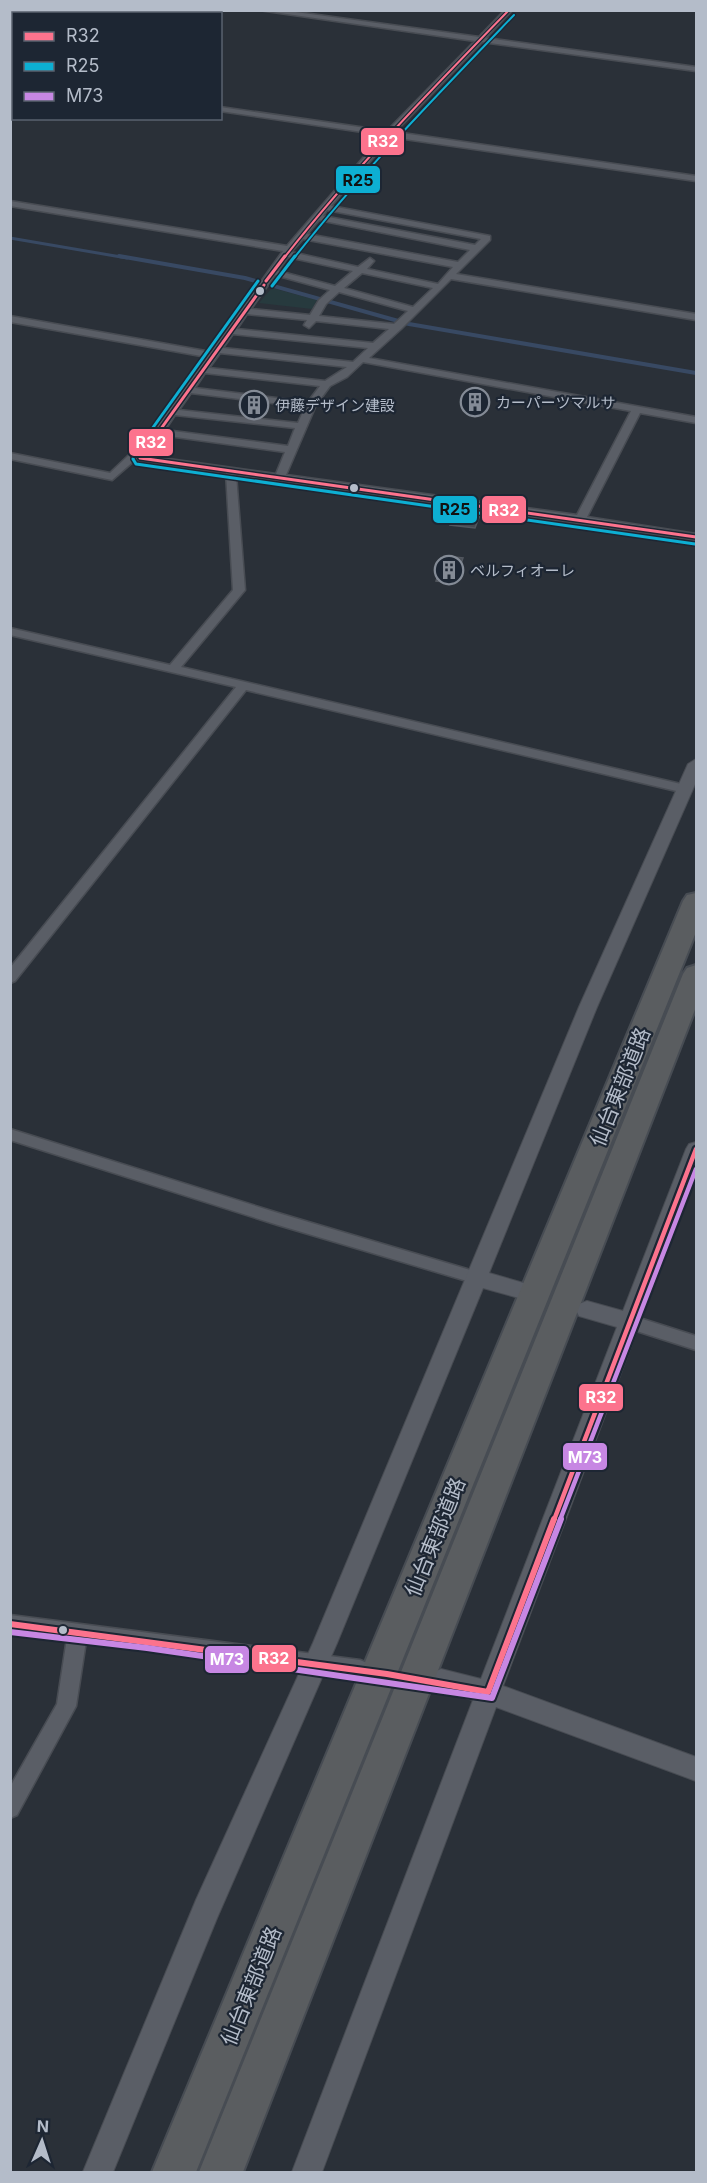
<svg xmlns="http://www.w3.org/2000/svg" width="707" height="2183" font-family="Inter,'Noto Sans JP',sans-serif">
<rect width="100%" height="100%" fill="#2a3038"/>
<path fill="#273a3e" d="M272,288l45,12 -5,9 -53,-6z"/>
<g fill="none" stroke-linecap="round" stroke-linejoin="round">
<path stroke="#384963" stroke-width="3" d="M10,238l117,20"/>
<path stroke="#384963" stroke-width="4" d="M119,256l126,22 164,46 287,49"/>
</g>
<path fill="#444950" stroke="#52575f" stroke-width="1.5" d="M457,508l24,4 -6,16 -25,-3z
M444,556l19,2 -9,25 -18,-2z"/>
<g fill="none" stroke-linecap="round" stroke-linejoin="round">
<g stroke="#484c53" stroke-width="3">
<path id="minor" d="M259,10h22l198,27 26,-27h7l-26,28 210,29v4l-214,-29 -87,90 301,44v5l-305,-44 -60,69 159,30v4l-34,34 240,40v6l-245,-41 -50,50 -32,29 327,59v6l-56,-10 -53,104 109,17v6l-460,-65 9,115 -64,77 504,118 6,4 -6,4 -439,-103 -231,291 -5,2v-15l226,-281 -226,-52v-7l160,37 63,-75 -7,-117 -91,-13 -23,20 -102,-21v-6l100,20 19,-18 8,-1 70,-97 -197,-35v-6l201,36 72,-101 -273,-45v-5l277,45 96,-111 -163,-24v-4l167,24 88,-90zM327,210l154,29 -6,6 -152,-29zM319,220l151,30 -12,12 -151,-28zM303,239l150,28 -15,17 -71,-15 7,-8 -4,-3 -12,9 -67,-15zM288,257l65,14 -18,15 -57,-15zM362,273l71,15 -20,19 -69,-19zM275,275l55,15 -11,10 -9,15 -59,-6zM339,292l69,19 -14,13 -75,-8 7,-12zM247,314l60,6 -3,5 5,3 7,-7 73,8 -16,14 -136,-14zM233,334l135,14 -15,14 -130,-14zM220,353l127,14 -22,14 -116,-13zM363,362l268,49 -54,104 -291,-40 30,-70 14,-19 17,-9zM205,373l115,13 -12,16 -113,-14zM191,393l114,14 -7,16 -119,-13zM175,415l120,13 -7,18 -123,-16zM161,435l124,17 -9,22 -129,-18z
M10,76h4v4h-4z
M10,1129l268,84 199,59 6,1 2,5 -2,5 -6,1 -199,-59 -268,-85z
M630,1315l66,21v14l-72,-23 -2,-5 2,-5z
M10,1615l350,45 7,3 3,6 -3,6 -7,3 -274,-37 -10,65 -59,109 -7,3v-31l47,-83 10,-66 -57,-5z"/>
</g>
<g stroke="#484c53" stroke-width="2">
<path id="tertiary" d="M696,759v23l-99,225 -108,266 38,11 3,6 -3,6 -8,2 -36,-10 -146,355 -120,275 -104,254h-30l113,-272 117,-257 266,-636 109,-243z
M696,1142v32l-193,512 193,71v24l-200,-74 -174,465h-30l181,-472 -41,-11 -4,-8 4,-8 9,-4 40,10 136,-352 -38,-11 -3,-6 3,-6 8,-3 36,10 63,-162 3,-5z"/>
</g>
<g stroke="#474c53" stroke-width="4">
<path id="motorway" d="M696,893v39l-500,1240h-44l531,-1271 4,-6z
M696,965v42l-453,1165h-44l484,-1198 4,-6z"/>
</g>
<use href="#minor" fill="#5a5e66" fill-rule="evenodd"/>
<use href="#tertiary" fill="#5a5e66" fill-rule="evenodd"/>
<use href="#motorway" fill="#5a5d60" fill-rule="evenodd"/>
<g stroke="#1d2633" stroke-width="4.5">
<path id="bus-1-far3" d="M284,258c69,-88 147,-168 225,-248"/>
</g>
<g stroke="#1d2633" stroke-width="6">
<path id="bus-1-far2" d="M266,281l19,-25
M264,285l-124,173 556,79"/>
</g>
<g stroke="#1d2633" stroke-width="9">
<path id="bus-1-far1" d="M554,1520l142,-371"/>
</g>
<g stroke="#1d2633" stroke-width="10">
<path id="bus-1" d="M10,1624l377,50 101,18 66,-173"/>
</g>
<g stroke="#1d2633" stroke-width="4.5">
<path id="bus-2-far1" d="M294,258c68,-86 144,-164 220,-243"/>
</g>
<g stroke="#1d2633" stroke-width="6">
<path id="bus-2" d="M258,281l-124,173 -1,5 3,5 559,80
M272,286l23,-30"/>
</g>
<g stroke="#1d2633" stroke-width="9">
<path id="bus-3-far1" d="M560,1520l136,-351"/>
</g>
<g stroke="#1d2633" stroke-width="10">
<path id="bus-3" d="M10,1632l137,16 345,50 69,-179"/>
</g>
<use href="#bus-1-far3" stroke="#fc738d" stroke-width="2"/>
<use href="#bus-1-far2" stroke="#fc738d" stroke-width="3"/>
<use href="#bus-1-far1" stroke="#fc738d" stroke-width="4.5"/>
<use href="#bus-1" stroke="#fc738d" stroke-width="6"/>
<use href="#bus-2-far1" stroke="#0dafd3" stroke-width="2"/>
<use href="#bus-2" stroke="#0dafd3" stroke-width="3"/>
<use href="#bus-3-far1" stroke="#c787e3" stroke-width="4.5"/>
<use href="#bus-3" stroke="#c787e3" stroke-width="6"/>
</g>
<defs>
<g id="building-ring" transform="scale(1.5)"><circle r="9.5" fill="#1d2633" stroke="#848b96" stroke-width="1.5"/><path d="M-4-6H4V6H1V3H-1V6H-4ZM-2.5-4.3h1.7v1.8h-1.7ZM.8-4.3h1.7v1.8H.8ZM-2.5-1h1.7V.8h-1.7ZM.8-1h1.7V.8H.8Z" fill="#848b96"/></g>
</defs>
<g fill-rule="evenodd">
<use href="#building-ring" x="475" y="402"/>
<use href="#building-ring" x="254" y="405"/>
<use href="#building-ring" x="449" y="570"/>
</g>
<g fill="#b4bcc9" stroke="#1d2633" stroke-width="2">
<circle cx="260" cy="291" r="5"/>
<circle cx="354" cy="488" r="5"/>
<circle cx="63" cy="1630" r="5"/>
</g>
<g text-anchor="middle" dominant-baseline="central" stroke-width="4.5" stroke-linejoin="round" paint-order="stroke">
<g font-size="15" fill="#b4bcc9" stroke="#1d2633" text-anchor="start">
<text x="496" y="402">カーパーツマルサ</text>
<text x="275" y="405">伊藤デザイン建設</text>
<text x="470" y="570">ベルフィオーレ</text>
</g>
<g font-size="21" fill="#b4bcc9" stroke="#1d2633">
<text transform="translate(620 1087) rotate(-68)">仙台東部道路</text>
<text transform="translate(435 1537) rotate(-68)">仙台東部道路</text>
<text transform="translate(251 1986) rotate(-68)">仙台東部道路</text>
</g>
</g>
<g stroke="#1d2633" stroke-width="2">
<rect x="360" y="127" width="45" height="29" rx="6" fill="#fc738d"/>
<rect x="335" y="165" width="46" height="29" rx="6" fill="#0dafd3"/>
<rect x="128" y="428" width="46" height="29" rx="6" fill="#fc738d"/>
<rect x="432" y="495" width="46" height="29" rx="6" fill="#0dafd3"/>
<rect x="481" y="495" width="46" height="29" rx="6" fill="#fc738d"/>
<rect x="578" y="1383" width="46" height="29" rx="6" fill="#fc738d"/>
<rect x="562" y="1442" width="46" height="29" rx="6" fill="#c787e3"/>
<rect x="251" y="1644" width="46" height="29" rx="6" fill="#fc738d"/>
<rect x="204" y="1645" width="46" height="29" rx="6" fill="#c787e3"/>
</g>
<g font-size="16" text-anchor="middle" font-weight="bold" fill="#fff">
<text x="383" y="147">R32</text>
<text x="151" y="448">R32</text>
<text x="504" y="516">R32</text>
<text x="601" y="1403">R32</text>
<text x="585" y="1463">M73</text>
<text x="274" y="1664">R32</text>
<text x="227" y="1665">M73</text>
</g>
<g font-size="16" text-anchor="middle" font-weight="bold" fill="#111">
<text x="358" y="186">R25</text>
<text x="455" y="515">R25</text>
</g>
<rect width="707" height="2183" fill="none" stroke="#b4bcc9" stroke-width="24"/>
<rect x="12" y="12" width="210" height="108" fill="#1d2633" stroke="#59626f" stroke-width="1.5"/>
<rect x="24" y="32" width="30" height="9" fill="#fc738d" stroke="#59626f" stroke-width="1.5"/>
<text x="66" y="42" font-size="18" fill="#b4bcc9">R32</text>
<rect x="24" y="62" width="30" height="9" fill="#0dafd3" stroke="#59626f" stroke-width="1.5"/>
<text x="66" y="72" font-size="18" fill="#b4bcc9">R25</text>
<rect x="24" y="92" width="30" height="9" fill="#c787e3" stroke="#59626f" stroke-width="1.5"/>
<text x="66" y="102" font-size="18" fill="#b4bcc9">M73</text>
<g transform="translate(42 2141) rotate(3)" stroke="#1d2633" stroke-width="4.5" paint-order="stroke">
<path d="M0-4.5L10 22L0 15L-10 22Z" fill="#b4bcc9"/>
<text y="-9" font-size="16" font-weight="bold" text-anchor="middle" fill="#b4bcc9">N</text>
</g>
</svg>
